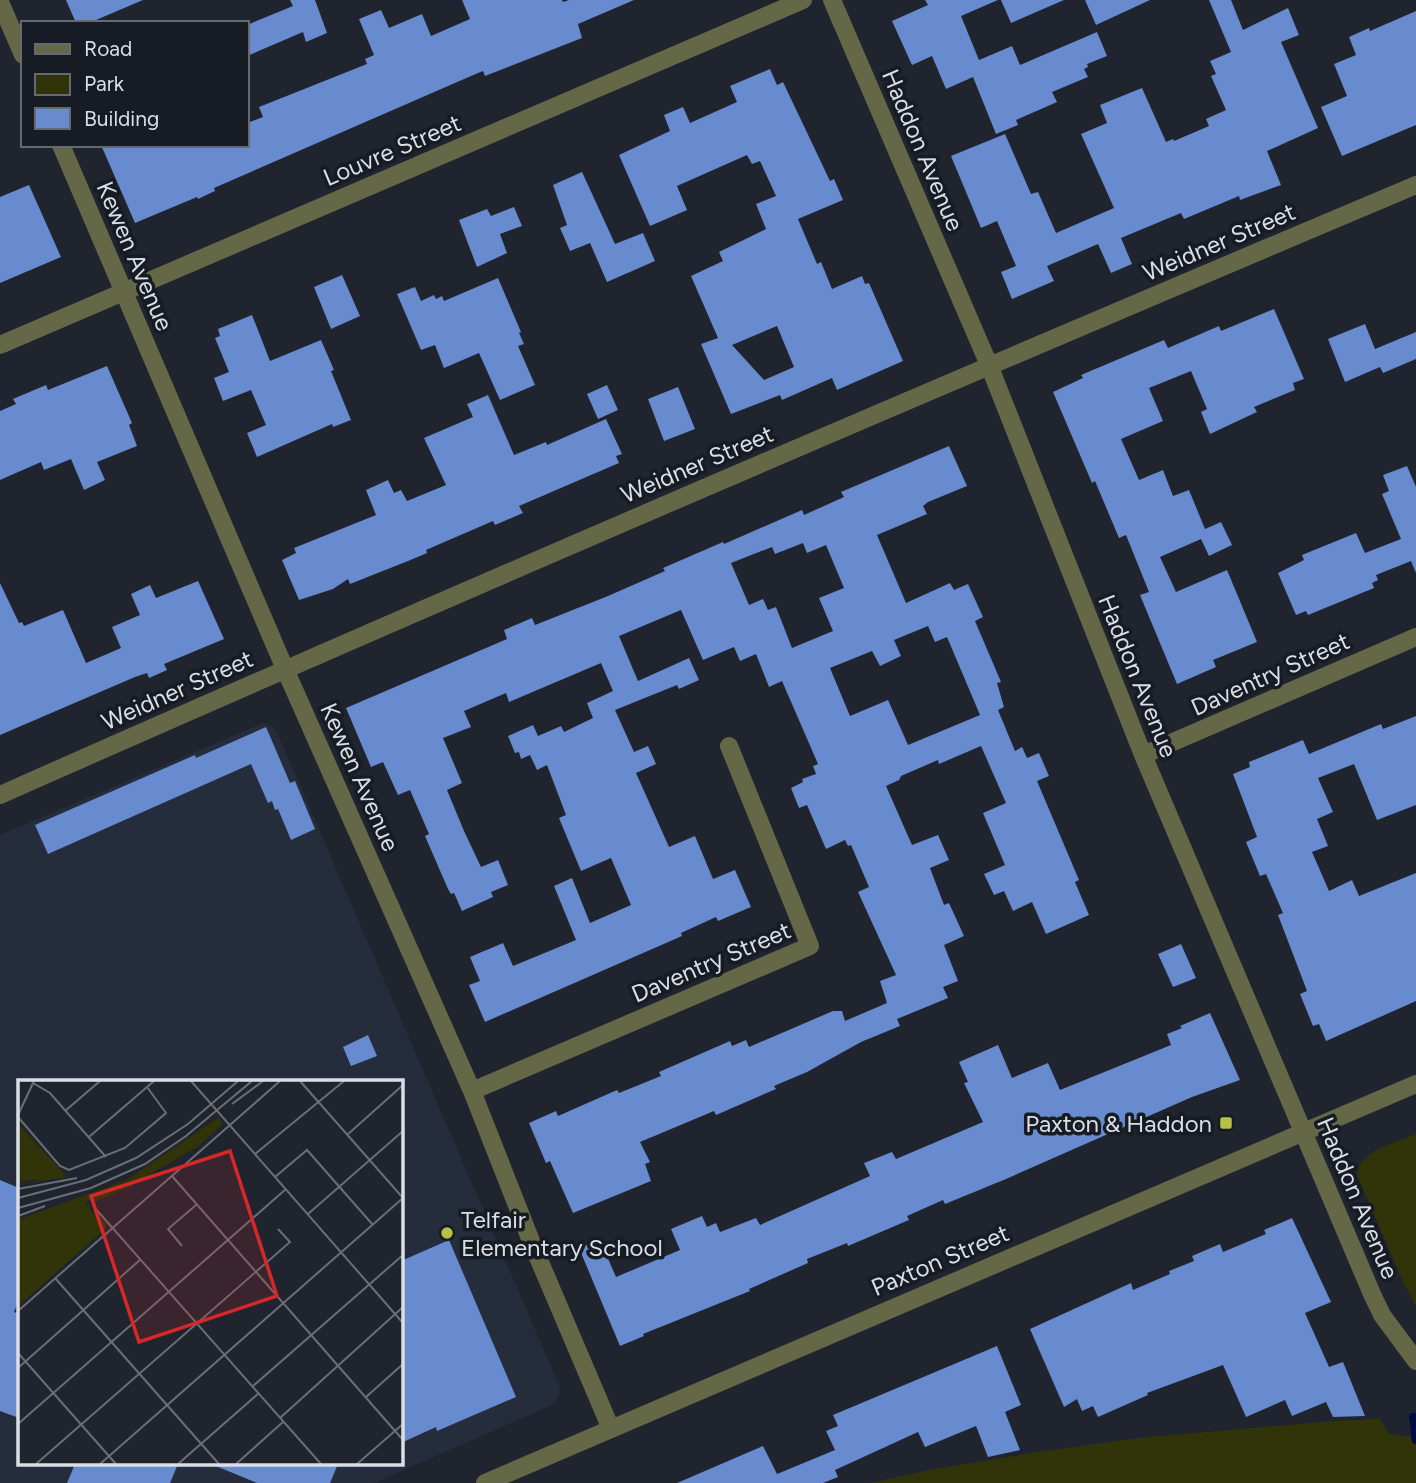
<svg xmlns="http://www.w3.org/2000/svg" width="1416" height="1483" font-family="Figtree,sans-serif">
<rect width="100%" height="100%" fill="#1f242e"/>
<path fill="#252d3c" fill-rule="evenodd" d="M263,723l9,3 4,4 283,655 1,7 -3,8 -5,5 -178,78h-374v-648zM19,1082h382v382h-382z"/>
<path fill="#313409" d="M1416,1134v172l-12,-22 -47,-109c2,-25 39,-32 59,-41z
M1380,1419l9,15 21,3 2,4 4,-1v43h-546l59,-13 116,-19 93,-13 195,-17z"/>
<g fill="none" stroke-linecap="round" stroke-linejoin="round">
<path stroke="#000b46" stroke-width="8" d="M1413,1417l3,23"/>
</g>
<path fill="#688ace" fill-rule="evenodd" d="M66,0h77l-54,23h-13z
M290,0h25l12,33 -21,9 -3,-10 -56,24v-31l46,-19z
M462,0h100l1,2 6,-2h65l-56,24 4,14 -97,38 -2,-5 -12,5 -257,112 1,3 -17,8 -1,-2 -62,26 -34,-78h146v-22l16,-6 -4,-10 108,-43 -2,-5 9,-4 -15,-36 22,-9 8,18 33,-14 9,22 39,-17z
M925,0h73l-37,16 18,44 33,-14 8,19 77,-33 10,24 -20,8 1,3 -4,2 4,8 -36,15 5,10 -41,18 2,5 -22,9 -23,-57 -27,12 -14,-33 -20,9 -20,-44 36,-16z
M1001,0h63l-53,23z
M1085,0h65l-54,25z
M1209,0h22l12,30 45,-22 11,27 -18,7 37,86 -51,23 14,34 -41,15 -1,-4 -55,23 -3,-6 -60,25 11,26 -21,9 -13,-29 -51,22 7,15 -42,18 -11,-27 15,-6 -19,-45 -16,7 -30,-72 54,-22 26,60 7,-2 18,41 58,-25 -33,-74 26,-11 -7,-18 42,-17 24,54 7,-3 1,2 35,-15 -3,-7 20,-9 -15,-34 5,-2 -6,-13 21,-9z
M1416,11v114l-74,31 -21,-49 26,-11 -13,-32 22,-9 -7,-18 20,-9 1,3z
M770,69l7,16 6,-3 47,99 4,-2 9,21 -45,19 19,45 4,-2 11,27 30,-13 3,8 4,-1 34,78 -66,29 -5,-12 -50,22 -2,-5 -49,19 -30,-70 17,-6 -27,-62 32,-15 -4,-9 47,-23 -10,-25 20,-8 -16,-35 -8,3 -5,-9 -70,31 10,24 -37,16 -31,-71 51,-24 -6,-16 19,-8 7,16 47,-21 -7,-16zM777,326l17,41 -30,13 -32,-35z
M582,172l33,72 28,-11 12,28 -48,21 -17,-39 -20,8 -10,-23 7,-3 -14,-40z
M29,185l32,72 -61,26v-86z
M514,207l8,19 -22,8 7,19 -30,14 -18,-47 28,-11 4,7z
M342,275l18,41 -29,13 -17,-42z
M498,278l23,54 -2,1 5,11 -6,2 17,39 -35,15 -21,-47 -35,15 -9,-23 -14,5 -24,-56 18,-7 6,14 13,-6 2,4 6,-3 2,5z
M1274,309l30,70 -11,4 2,7 -41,17 3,5 -47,22 -9,-22 6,-3 -16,-38 -42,17 14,33 -42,18 18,41 24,-10 10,26 16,-6 16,39 16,-7 11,23 -23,11 -8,-17 -41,18 16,35 51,-22 30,72 -44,18 3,7 -39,17 -37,-89 9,-3 -23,-57 -7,3 -24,-57 -3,2 -39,-91 30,-14 -2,-3 83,-35 4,8 51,-22 2,5z
M252,315l18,46 51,-21 13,30 -3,1 20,49 -18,7 -1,-3 -75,33 -10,-24 19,-8 -15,-35 -28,11 -9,-23 15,-6 -14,-34 5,-2 -2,-7z
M1365,324l10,25 41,-17v27l-33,14 -3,-6 -35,15 -17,-43z
M107,366l25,57 -3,2 8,21 -40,16 8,18 -21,10 -13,-31 -27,11 -3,-8 -41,18v-69l16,-7 -3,-5 33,-14 2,5z
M607,385l11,25 -20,9 -11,-25z
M678,387l17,42 -31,12 -16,-42z
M488,395l26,60 32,-13 1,3 59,-26 16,35 -6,2 3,7 -100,43 4,7 -28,12 -2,-4 -67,29 1,3 -19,8 -58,23 -2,-5 -15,10 -34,11 -17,-40 14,-7 -2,-5 82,-33 -10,-25 22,-10 6,13 7,-3 6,11 39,-16 -22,-47 49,-21 -6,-13z
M949,446l18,40 -39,16 -5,4 4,8 -50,21 29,68 44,-20 4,7 14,-6 15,33 -8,4 26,61 -4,1 7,24 -6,3 17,41 7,-4 5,11 12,-5 10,23 -12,5 42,99 -4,2 14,33 -43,19 -14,-32 -19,9 -9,-20 -10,4 -10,-21 21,-9 -22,-52 23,-10 -25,-57 -42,18 -1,-4 -37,16 -2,4 -13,6 26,59 26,-10 11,25 -19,8 14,37 5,-2 15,33 -20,9 14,36 -15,6 5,11 -51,21 3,7 -39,16 -54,30 -33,14 2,3 -60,26 -2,-4 -74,31 10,20 -5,2 6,17 -78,32 -23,-52 -4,2 -17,-40 27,-12 2,5 59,-26 2,3 42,-17 -2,-4 71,-31 2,5 14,-6 3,7 84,-36h9l3,10 42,-18 -7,-22 16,-6 -38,-83 11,-5 -18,-42 -3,1 -3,-6 -19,9 -19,-44 -8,3 -8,-20 12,-6 -1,-3 14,-5 -3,-8 5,-2 -36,-83 -13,6 -13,-33 -16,7 -6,-14 -31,13 -22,-50 -62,26 19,45 51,-23 10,22 -20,9 -2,-4 -62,25 19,42 14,-6 8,18 -20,9 33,74 26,-11 18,43 22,-9 16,37 -33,14 -2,-4 -35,16 1,3 -197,86 -16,-37 11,-4 -10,-24 33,-14 10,23 63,-26 -22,-54 18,-8 18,45 41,-18 -20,-47 -30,13 -22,-53 7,-3 -19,-50 -10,5 -7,-15 -9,4 -2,-7 -4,1 -7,-17 25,-11 5,11 23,-10 3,6 29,-14 -6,-15 26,-12 -12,-28 -92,39 -3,-9 -42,18 7,16 -28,11 19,45 -15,7 17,41 17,36 17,-7 10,25 -17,7 2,5 -31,14 -8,-18 -3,1 -3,-5 -23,-53 4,-2 -19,-44 -12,5 -15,-33 -12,5 -25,-59 161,-69 -3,-9 28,-12 3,7 73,-29 57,-25 -2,-3 60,-26 1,2 78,-34 2,5 40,-18 -3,-5zM803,543l4,10 19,-8 18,43 -25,10 14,33 -41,17 -16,-41 -8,3 -5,-11 -14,6 -18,-42 41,-16 3,7zM928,626l7,16 12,-5 33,78 -72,30 -20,-45 -38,16 -20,-48 42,-17 8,15 21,-10 -7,-16z
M1407,466l9,21v86l-5,-12 -35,14 2,5 -6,3 2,5 -66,27 -2,-4 -10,4 -18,-42 26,-13 -2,-5 54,-22 9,20 36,-14 -19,-45 7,-3 -6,-16z
M198,581l26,58 -60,25 3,6 -18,8 -2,-5 -12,4 -135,58v-152l19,40 3,-1 2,4 39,-16 23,53 35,-15 -9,-21 28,-12 -9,-21 19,-9 6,13z
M1416,716v89l-39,15 -23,-56 -36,14 15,34 -16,7 11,27 -16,6 17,39 23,-11 7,16 57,-23v128l-90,40 -7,-17 -6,2 -13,-32 7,-3 -29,-76 5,-2 -17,-39 -6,2 -14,-34 11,-5 -24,-63 17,-7 -1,-5 54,-22 6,14 72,-30 2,5z
M266,727l24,56 5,-2 20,48 -24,11 -13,-31 -3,1 -3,-9 -4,2 -17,-39 -203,90 -13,-29 160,-70 1,3z
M1181,944l15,34 -23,9 -15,-33z
M1210,1013l30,67 -48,17 -186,82 -61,25 -2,-4 -36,16 2,4 -61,26 -1,-3 -40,16 1,4 -59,26 1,2 -107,43 1,2 -24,10 -41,-98 21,-8 16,37 64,-27 -9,-21 31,-13 5,11 9,-4 4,9 36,-14 4,7 110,-49 -6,-13 28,-11 4,7 87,-37 -19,-39 4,-1 -9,-20 39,-17 14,33 36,-15 12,27 111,-45 -4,-11 15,-6 -2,-2z
M368,1035l9,21 -26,10 -8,-19z
M0,1180l19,8v112l-5,12 5,2v104l-19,-7z
M1292,1218l39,84 -26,11 24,54 14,-5 22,54 -32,1 -7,-15 -34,14 -7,-16 -39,17 -23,-52 -76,28 1,2 -50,22 -5,-11 -11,5 -5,-12 -13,8 -34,-78 101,-46 2,7 37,-16 -1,-3 25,-10 -2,-5 28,-12 3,8 43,-18 -2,-4z
M449,1240l67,157 -79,34 -1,-4 -35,16v-182z
M997,1346l24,59 -16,7 15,38 -32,7 -12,-31 -51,21 -7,-15 -83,38 3,7 -15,6h-146l86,-37 14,28 58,-24 -9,-19 12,-5 -5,-11z
M75,1464h103l-8,19h-103z
M211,1464h127l-8,19h-73z"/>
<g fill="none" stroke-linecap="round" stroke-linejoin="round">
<path stroke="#656847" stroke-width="18" d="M832,0l157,365 154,390 229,539 10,21 34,46
M0,2l23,53
M61,145l224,524 187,422 59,150 80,188
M0,345l803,-345
M1143,755l273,-118
M0,795c470,-208 942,-410 1416,-610
M472,1091l338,-145 -81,-200"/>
<path stroke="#656847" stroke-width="18" d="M485,1483l931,-399"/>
</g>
<g fill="#b8c147" stroke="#161b24" stroke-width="2.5">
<rect x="1219" y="1116" width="14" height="14" rx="3.5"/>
<circle cx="447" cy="1233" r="7"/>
</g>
<g text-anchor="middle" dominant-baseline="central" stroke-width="7" stroke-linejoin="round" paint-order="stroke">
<g font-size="24" fill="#dbdee5" stroke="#161b24">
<text transform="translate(392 150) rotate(-23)">Louvre Street</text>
<text transform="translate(923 150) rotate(67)">Haddon Avenue</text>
<text transform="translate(1219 242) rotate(-23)">Weidner Street</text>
<text transform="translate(135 256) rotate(67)">Kewen Avenue</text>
<text transform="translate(697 464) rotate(-23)">Weidner Street</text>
<text transform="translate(1270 674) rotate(-24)">Daventry Street</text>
<text transform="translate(1138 676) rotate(68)">Haddon Avenue</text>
<text transform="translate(177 690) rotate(-24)">Weidner Street</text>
<text transform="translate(360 777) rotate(66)">Kewen Avenue</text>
<text transform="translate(711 962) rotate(-23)">Daventry Street</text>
<text transform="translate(1358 1198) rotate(67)">Haddon Avenue</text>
<text transform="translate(940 1260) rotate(-23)">Paxton Street</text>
</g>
<g font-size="24" fill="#dbdee5" stroke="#161b24" text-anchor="end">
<text x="1212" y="1123">Paxton &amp; Haddon</text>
<text x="461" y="1219" text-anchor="start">Telfair<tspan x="461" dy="28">Elementary School</tspan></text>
</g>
</g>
<g transform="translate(18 1080)">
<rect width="385" height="385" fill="#1f242e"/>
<path d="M201,37l4,7 -26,23 -68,40 -32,14 -9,-1 -3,5 4,-1 1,6 17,14 -3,6 -86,76v-86l110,-41zM0,44l45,48 3,5 -48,8 24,-6 -24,2z" fill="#313409"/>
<path fill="none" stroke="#6a6e77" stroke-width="2" d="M173,1l212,242M282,1l103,117M15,3l17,10 56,64M214,24l31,-23M47,31l35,-30M0,35l16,-34M0,37l42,49 9,4 56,-22 41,-35 -19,-26M329,55l56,-50M71,57l65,-56M237,74l89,-73M154,96l231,264M257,97l32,-27 66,75M0,109l59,-11M0,118l68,-18 50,-22 52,-34 50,-43M76,127l227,257M0,128l73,-20 54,-24 41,-28 66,-55M290,134l95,-83M0,136l27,-10M164,166l-14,-17 28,-24M37,198l164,186M0,231l262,-230M0,273l98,111M0,288l123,-109M235,306l150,-131M348,317l37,-33M262,338l123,-111M0,344l268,-235M18,384l254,-222 -12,-13M82,384l303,-266M160,384l81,-71M218,384l47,-42M339,384l46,-40"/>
<path fill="#d62828" fill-opacity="0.15" stroke="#d62828" stroke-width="3.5" d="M212,71l47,145 -138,46 -48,-146z"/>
<rect width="385" height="385" fill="none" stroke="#dbdee5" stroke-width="3.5"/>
</g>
<rect x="21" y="21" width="228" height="126" fill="#161b24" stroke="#656971" stroke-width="2"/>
<rect x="35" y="44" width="35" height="10" fill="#656847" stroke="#656971" stroke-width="2"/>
<text x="84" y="56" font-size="21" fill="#dbdee5">Road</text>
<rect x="35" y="74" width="35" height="21" fill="#313409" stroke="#656971" stroke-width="2"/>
<text x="84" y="91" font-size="21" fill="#dbdee5">Park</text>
<rect x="35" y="108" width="35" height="21" fill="#688ace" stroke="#656971" stroke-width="2"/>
<text x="84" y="126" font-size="21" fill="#dbdee5">Building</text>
</svg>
